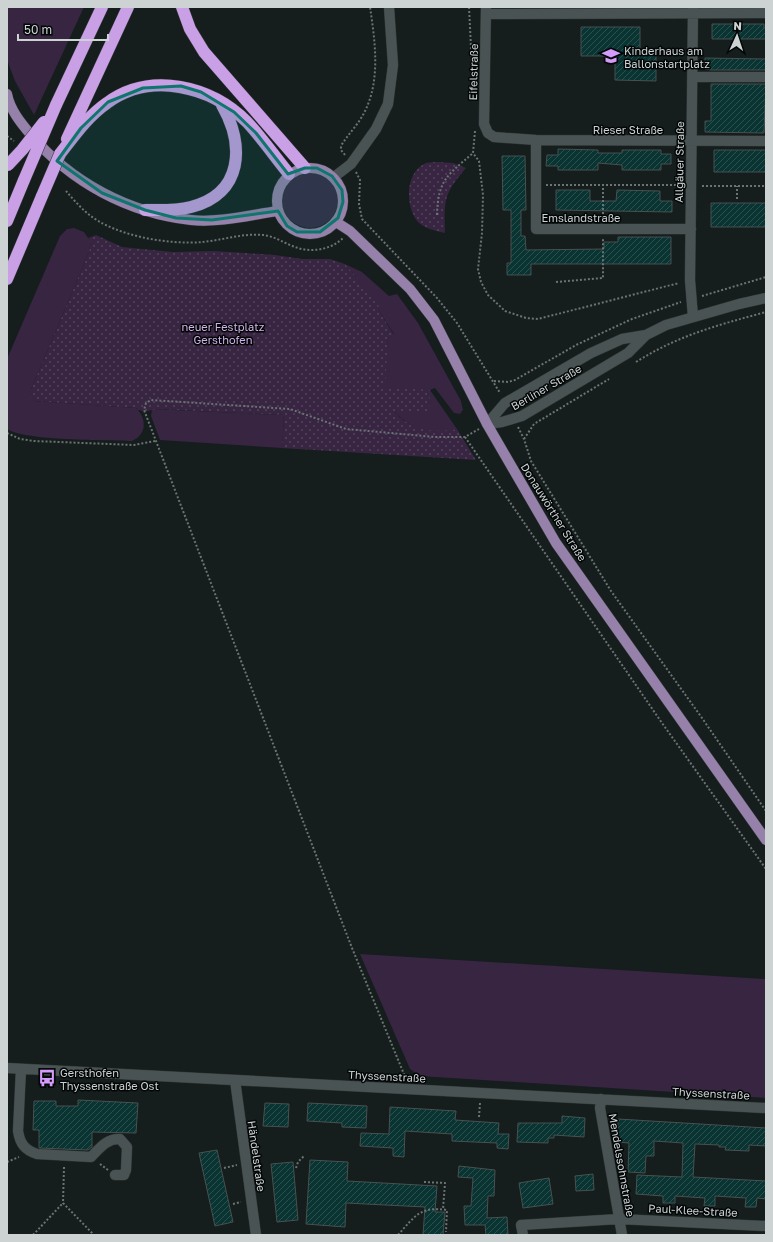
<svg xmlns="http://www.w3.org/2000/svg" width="773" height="1242" font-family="'Golos Text',sans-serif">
<defs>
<pattern id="park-dots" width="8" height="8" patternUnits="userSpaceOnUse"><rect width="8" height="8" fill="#372542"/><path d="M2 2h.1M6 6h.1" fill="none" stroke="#53445c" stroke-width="1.8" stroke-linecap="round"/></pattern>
<pattern id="building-hatch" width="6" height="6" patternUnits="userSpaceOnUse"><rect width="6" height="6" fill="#093432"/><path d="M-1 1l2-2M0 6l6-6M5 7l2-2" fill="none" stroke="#2c504f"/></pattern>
</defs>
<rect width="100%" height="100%" fill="#151d1d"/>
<path fill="#372542" d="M7,7h77l-50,108 -19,-34 -8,-21z
M282 200a28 28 0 1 1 56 0a28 28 0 1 1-56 0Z
M74,228l10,4 7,10 -2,10 -59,140 2,7 3,2 101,7c11,10 11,27 -4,33 -25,-1 -107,0 -125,-12v-70l53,-123 7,-7z
M345,264l17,8 27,24 8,-2 21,29 43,78 2,9 -3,4 -6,-1 -19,-25 -5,2 27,39c-7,1 -15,4 -22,3 -25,-2 -47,-19 -50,-45 -2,-16 2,-34 3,-49l6,-4 -15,-23 -2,-9z
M152,409l132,6 -2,33 -122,-8 -9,-24z
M360,954l406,25v119l-346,-22 -10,-7z"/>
<path fill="url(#park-dots)" d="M438,162l15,1 13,5c-22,26 -22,31 -21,65 -9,-2 -19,-4 -26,-10 -14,-14 -15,-51 7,-60 3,-1 8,-1 12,-1z
M96,235l26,12 51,5 41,-1 61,4 27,4h28l15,5 33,38 1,9 15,24 -6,3 -3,49 45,3 -1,23 -34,-1c15,19 40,21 62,17l19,31 -194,-12 2,-33 -127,-6c-7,1 -14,5 -21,-1l-101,-7 -4,-2 -1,-7 59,-140 2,-10 -3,-4z"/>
<path fill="url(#building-hatch)" stroke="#475150" d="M712,24h52v4h2v11h-54z
M581,27h59v23h16v31l-41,-1v-24h-34z
M705,58l61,1v11h-55l-6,-1z
M711,84h55l-2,49 -59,-1v-11h6z
M558,149l40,1v3h24v-3h39v4h10v10h-10v6h-39v-5l-24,-2v7h-40v-4h-12l1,-11h11z
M714,150h52v22h-52z
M502,156h23l1,54h-5v26h4l1,14 78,-1v-7h14v-5h53v27h-140v11h-24v-12h4v-53h-8z
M556,190h34v11h26l1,-11 43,1v10h12v11l-116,-2z
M711,203h55v24h-55z
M78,1100l60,3 -2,30 -44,-1v15l-4,3 -49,-2v-18h-6l1,-29h22v5h22z
M265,1103l24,1 -1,23 -25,-1z
M308,1103l59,3 -1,22 -24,-1v-4l-35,-2z
M390,1107l66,4 -1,9 44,3 -1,11h11l-1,15 -11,-1v-5l-45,-2v-7l-47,-3 -1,26 -11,-1v-8l-33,-2 1,-13 28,1z
M562,1116l23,2 -1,19 -30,-2v3h-6v5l-31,-1 1,-19h44z
M618,1119l148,9v18l-17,-1v6l-24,-1 1,-3h-7v-2l-24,-1 -2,33 73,4v18l-9,-1 -1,9h-11l1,-9 -31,-2v10h-11l1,-8 -30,-2v7h-12v-7l-27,-2 1,-19 45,2 1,-34 -29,-2v15h-8l-1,17 -17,-1 1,-29 -12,-1z
M217,1150l16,72 -18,4 -16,-73z
M310,1160l38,2 -1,19 90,5 -2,26h10l-2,23h-20l2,-28 -79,-4 -1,24 -39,-3z
M293,1162l5,58 -21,2 -6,-58z
M459,1166l36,4 -1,26h-6l-1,22 20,-1 1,18h-22l-1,-10h-20l-1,-19h7l2,-28 -15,-1z
M593,1174l1,16 -18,1 -1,-15z
M549,1178l4,26 -30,4 -4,-25z"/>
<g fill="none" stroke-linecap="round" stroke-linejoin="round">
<g stroke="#333838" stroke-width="11">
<path id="minor" d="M486,7l-2,117 4,9 6,4 42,3 230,1
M693,7l-3,273 3,37
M486,14l280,-1
M693,77h73
M536,140v89h155
M334,177l17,-13 25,-35 12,-25 5,-39 -4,-58
M487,424l18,-21 86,-50 31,-14 24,-4 20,-10 73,-21 27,-6
M487,424l15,-2 20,-6 106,-63 18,-18
M7,1068l759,40
M21,1069l-3,62c2,13 7,19 19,23l54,3c8,-8 16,-19 29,-18l7,8 -1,23 -2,5h-9
M235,1080l21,155
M601,1099l-1,9 22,127
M523,1235l-2,-10 98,-6 147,7"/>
</g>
<g stroke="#333838" stroke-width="11">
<path id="major" d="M7,94c3,16 14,29 24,41 40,47 97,78 160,85 28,3 59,-5 87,-9
M277 201a33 33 0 1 1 66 0a33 33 0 1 1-66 0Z
M336,222l14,9 60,58 24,31 53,104 69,119 210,297"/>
</g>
<g stroke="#333838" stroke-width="13">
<path id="highway" d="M182,7l8,22 14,23 101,116
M56,105l46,-98
M67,139l61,-132
M60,154c14,-18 28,-38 47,-51 44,-32 104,-17 140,19 15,16 28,35 42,52
M145,210c15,0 31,1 46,-3 52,-13 54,-62 31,-102
M7,221l17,-41
M7,279l35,-83"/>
</g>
<path stroke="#6c7373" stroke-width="2" stroke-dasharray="2 2" stroke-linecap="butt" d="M469,7l4,80
M475,131l-2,22 6,8 4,34 -1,38 -4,36 3,13 7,13 17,16 21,7 12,1 141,-36
M7,136l7,5
M345,155l-4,-5v-4c7,-12 17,-21 23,-33 17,-32 11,-72 6,-106
M356,172l4,8 -1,24 3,15 75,79 20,25 43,70
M546,185h57
M702,186h64
M66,191c6,7 13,15 21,22 27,23 81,32 116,29 20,-2 40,-9 60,-7 11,1 21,8 32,12 15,6 36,3 48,-9
M737,199v-13
M437,215c1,-36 11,-40 36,-62
M603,218v-33h78
M556,282l47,-4v-40
M702,296l64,-19
M636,362c43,-27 82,-37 130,-50
M494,381l14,1 7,-2 61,-35 56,-26 49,-17
M518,427l6,12 7,22 80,130 91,127 64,93
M7,433l13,6 14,2 100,4 21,-4
M465,437l197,286 104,146
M524,439l10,-15 75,-45
M406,1079l-54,-131 -208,-538 2,-7 5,-3 139,9 56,20 89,8h30l14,-8
M479,1117l1,-14
M7,1162l12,-5
M100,1164l8,6
M64,1167l-1,36 31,32
M224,1168l13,-3
M296,1168l2,-6 6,-6
M424,1182l21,1 -2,26
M233,1204l8,-2
M33,1235l30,-32
M398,1235c17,-19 22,-29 49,-25l-1,22"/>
<use href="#minor" stroke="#4a5353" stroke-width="10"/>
<use href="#major" stroke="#9681ab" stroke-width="10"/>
<use href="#highway" stroke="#c99fe5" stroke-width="12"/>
<g stroke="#333838" stroke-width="13" stroke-linecap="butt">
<path id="highway-bridge" d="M8,165l14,-15 22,-28
M24,180l32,-75
M42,196l18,-42"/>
</g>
<use href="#highway-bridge" stroke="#c99fe5" stroke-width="12"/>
</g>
<path fill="#0f766e" fill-opacity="0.2" stroke="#0f766e" stroke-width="3" stroke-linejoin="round" d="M181,86l20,6 33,20 22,21 32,41 17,-6h12l15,8 10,14 1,12 -5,16 -18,14h-23l-10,-6 -9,-15 -66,9 -36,-2 -31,-8 -43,-17 -45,-32 24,-33 27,-26 35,-14z"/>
<defs>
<g id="school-bare" transform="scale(1.38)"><path d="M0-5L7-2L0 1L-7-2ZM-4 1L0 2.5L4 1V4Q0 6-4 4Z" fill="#d59bfb" stroke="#040707" stroke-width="2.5" paint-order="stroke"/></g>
<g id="bus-bare" transform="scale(1.38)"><path d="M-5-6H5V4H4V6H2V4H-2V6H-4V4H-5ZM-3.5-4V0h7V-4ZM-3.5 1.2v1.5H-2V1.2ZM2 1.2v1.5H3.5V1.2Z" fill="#d59bfb" stroke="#040707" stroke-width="2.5" paint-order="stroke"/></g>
</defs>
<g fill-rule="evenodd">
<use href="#school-bare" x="611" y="56"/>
<use href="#bus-bare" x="47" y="1078"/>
</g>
<g text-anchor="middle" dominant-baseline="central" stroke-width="3" stroke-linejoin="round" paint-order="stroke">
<g font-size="11" fill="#cdd3d3" stroke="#040707" text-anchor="start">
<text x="624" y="50">Kinderhaus am<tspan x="624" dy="13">Ballonstartplatz</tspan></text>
<text x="60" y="1072">Gersthofen<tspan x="60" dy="13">Thyssenstraße Ost</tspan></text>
</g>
<g font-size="11" fill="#cdd3d3" stroke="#040707">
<text transform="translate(473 72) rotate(-89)">Eifelstraße</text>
<text x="628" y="129">Rieser Straße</text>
<text transform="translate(679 162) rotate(-89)">Allgäuer Straße</text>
<text x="581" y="217">Emslandstraße</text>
<text transform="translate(546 387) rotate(-30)">Berliner Straße</text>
<text transform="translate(554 512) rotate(58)">Donauwörther Straße</text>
<text transform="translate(387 1076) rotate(3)">Thyssenstraße</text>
<text transform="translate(711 1093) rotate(3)">Thyssenstraße</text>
<text transform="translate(257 1156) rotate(82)">Händelstraße</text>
<text transform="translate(622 1165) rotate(80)">Mendelssohnstraße</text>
<text transform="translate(693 1210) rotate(3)">Paul-Klee-Straße</text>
</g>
<g font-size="11" fill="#d2b1ea" stroke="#040707">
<text x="223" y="326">neuer Festplatz<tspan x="223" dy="13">Gersthofen</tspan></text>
</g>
</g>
<rect width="773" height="1242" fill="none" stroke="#cdd3d3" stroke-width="16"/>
<g transform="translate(737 36) rotate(3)" stroke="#040707" stroke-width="3" paint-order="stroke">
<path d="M0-3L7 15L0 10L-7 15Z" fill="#cdd3d3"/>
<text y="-6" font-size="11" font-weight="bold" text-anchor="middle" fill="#cdd3d3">N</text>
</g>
<path d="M18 34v6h90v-6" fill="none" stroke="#cdd3d3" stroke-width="2"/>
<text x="24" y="34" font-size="12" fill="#cdd3d3" stroke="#040707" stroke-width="3" paint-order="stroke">50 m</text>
</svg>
